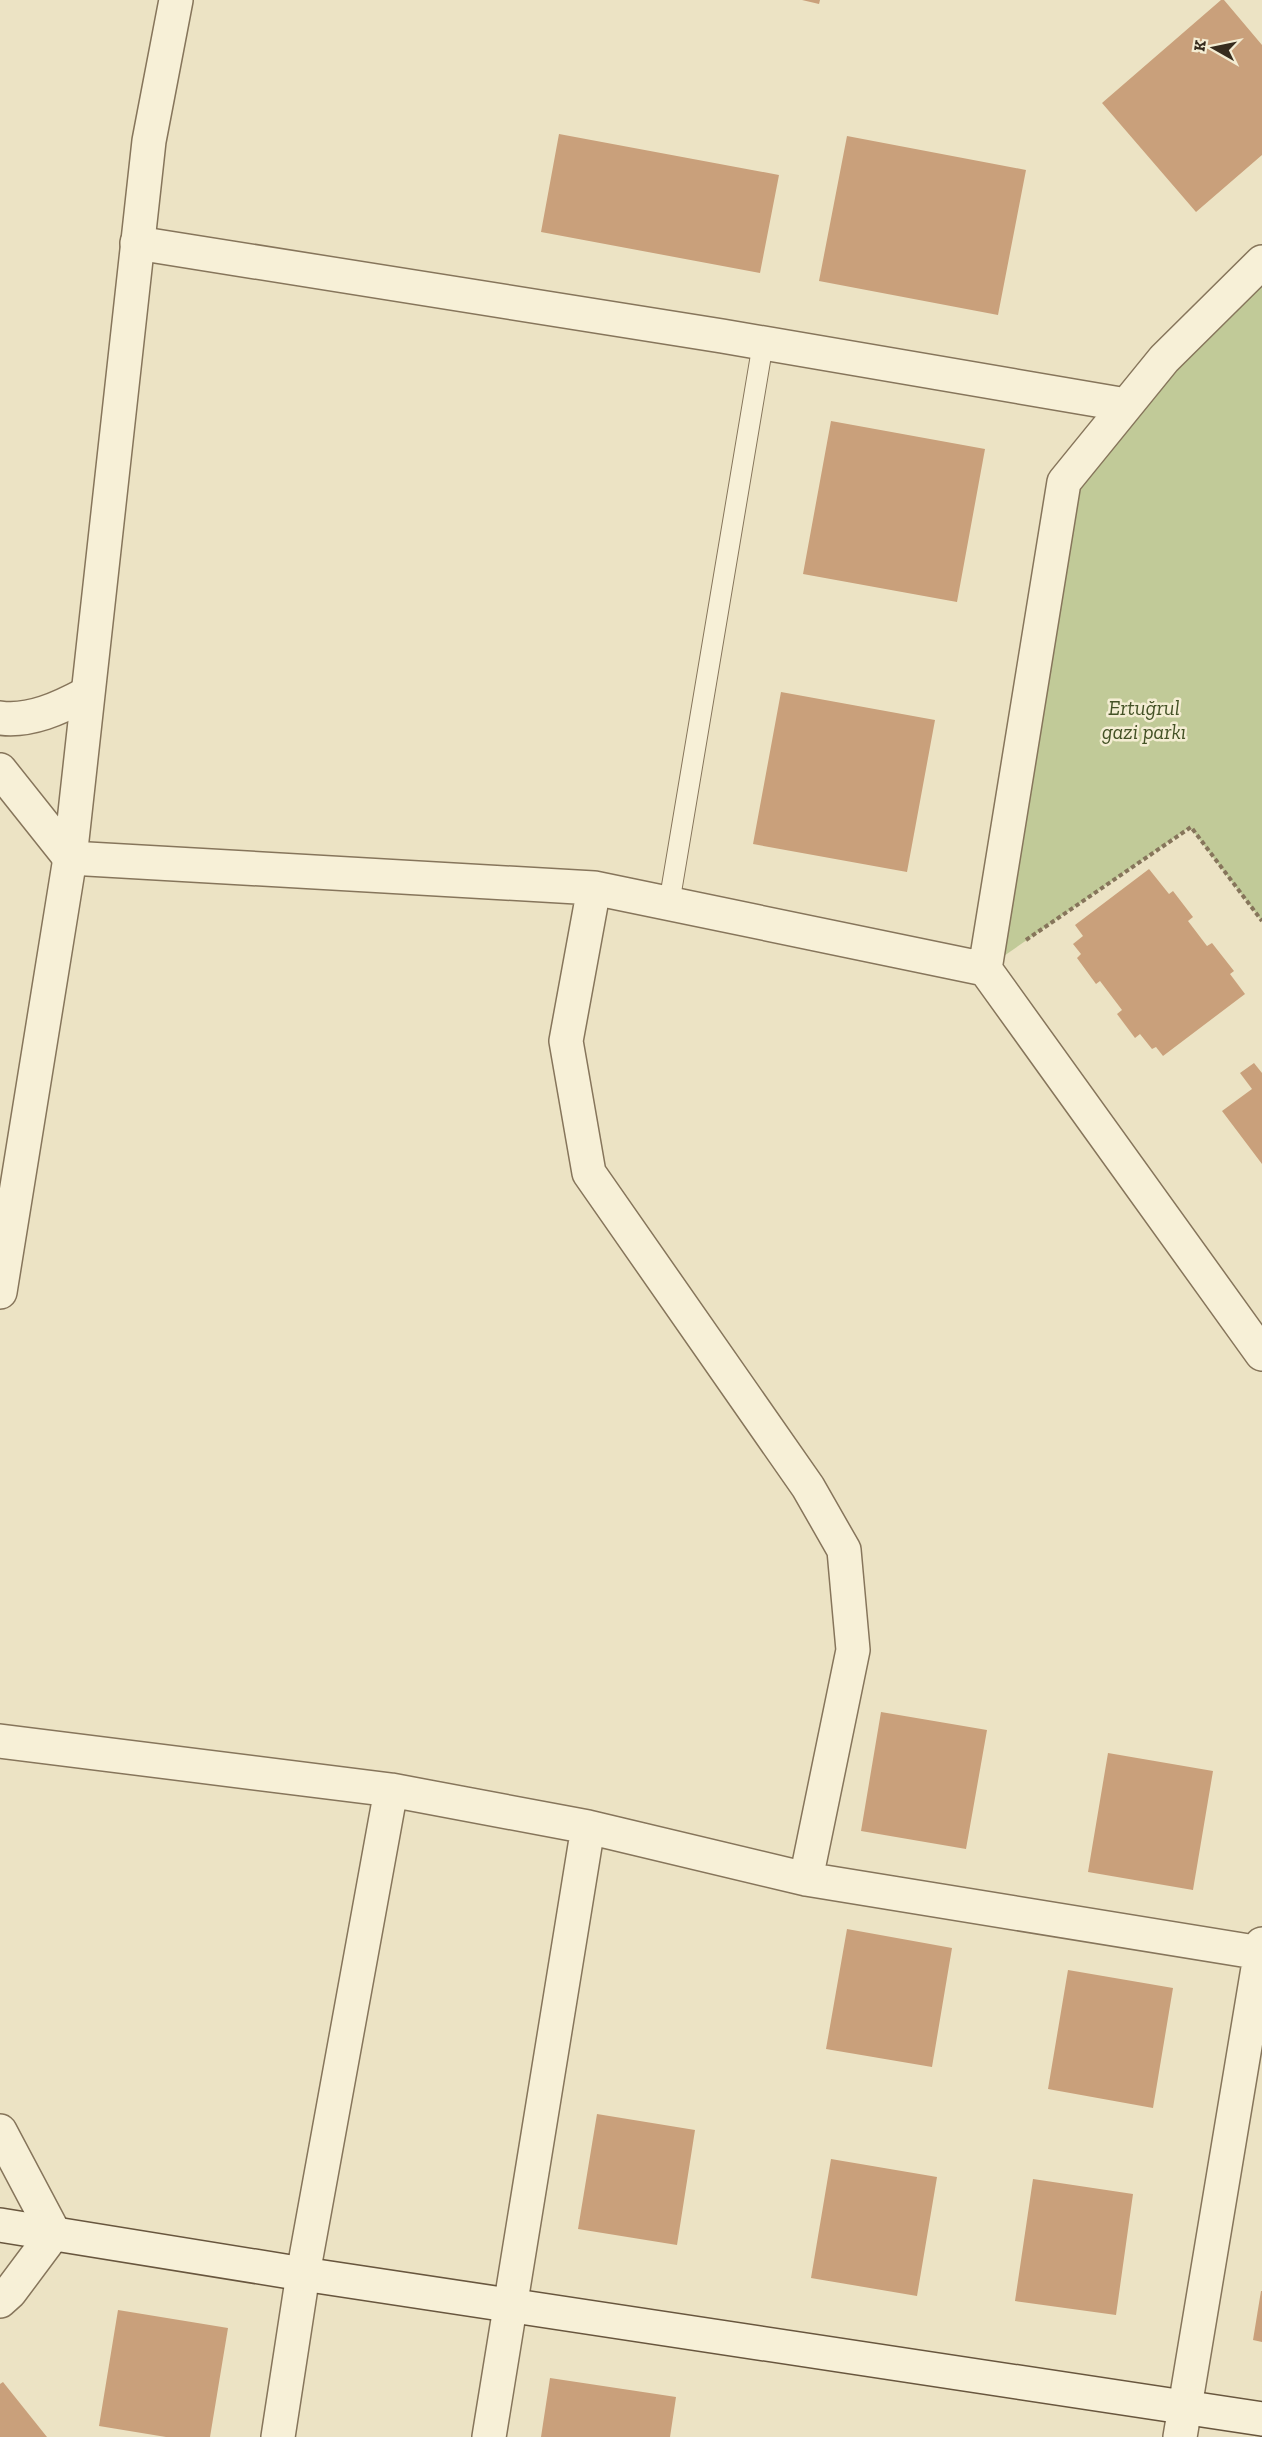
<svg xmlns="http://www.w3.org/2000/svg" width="1262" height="2437" font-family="'Zilla Slab',serif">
<rect width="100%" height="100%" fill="#ece3c4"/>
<path fill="#c1ca98" d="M1262,262v659l-72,-94 -205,142 79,-487z"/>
<path fill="#c9a07b" d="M802,0h18l-1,4z
M1221,0h3l38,45v110l-66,57 -94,-109z
M559,134l220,41 -19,98 -219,-41z
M847,136l179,34 -28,145 -179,-34z
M831,421l154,28 -28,153 -154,-28z
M781,692l154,28 -28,152 -154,-28z
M1149,869l20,25 4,-3 20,26 -5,4 19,25 5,-3 22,28 -4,3 15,20 -82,62 -7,-9 -4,2 -12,-15 -5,4 -18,-24 5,-4 -22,-29 -4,3 -19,-26 4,-4 -8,-10 10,-8 -8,-11z
M1254,1063l8,10v91l-40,-53 30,-22 -12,-16z
M881,1712l106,18 -21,119 -105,-18z
M1108,1753l105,18 -20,119 -105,-18z
M847,1929l105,19 -20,119 -106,-18z
M1068,1970l105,18 -20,120 -105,-19z
M597,2114l98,16 -18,115 -99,-16z
M831,2159l106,18 -20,119 -106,-18z
M1033,2179l100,15 -17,121 -101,-14z
M1261,2291h1v51l-9,-2z
M118,2310l110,18 -18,109h-44l-67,-11z
M550,2378l126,19 -6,40h-129z
M3,2382l44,55h-47v-53z"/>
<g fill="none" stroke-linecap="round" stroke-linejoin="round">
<g stroke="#86755b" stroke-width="22">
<path id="service" d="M669,904l94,-561"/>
</g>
<g stroke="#86755b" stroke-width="36">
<path id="minor" d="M137,243l585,93 404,69
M0,718c30,4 60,-10 86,-24
M0,770l70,88 524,30 391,81 277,385
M594,888l-28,153 23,132 219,314 36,63 9,100 -47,229
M985,969l79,-487 100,-123 98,-97
M0,1741l391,49 197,37 218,52 455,74
M0,2131l54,102 -44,59 -10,9
M278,2437l25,-163 88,-484
M489,2437l99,-610
M1180,2437l82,-493"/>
</g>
<g stroke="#86755b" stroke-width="36">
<path id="tertiary" d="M0,1292l70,-434 79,-717 27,-141"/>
</g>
<g stroke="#68563e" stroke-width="36">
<path id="secondary" d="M0,2225l303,49 959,145"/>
</g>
<path stroke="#86755b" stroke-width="4" stroke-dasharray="4.5 3" stroke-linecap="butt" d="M1026,940l165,-113 71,94"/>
<use href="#service" stroke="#f7f0d7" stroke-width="20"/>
<use href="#minor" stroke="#f7f0d7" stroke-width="33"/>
<use href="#tertiary" stroke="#f7f0d7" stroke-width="33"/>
<use href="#secondary" stroke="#f7f0d7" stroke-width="33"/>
</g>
<g text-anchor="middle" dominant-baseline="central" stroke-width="5" stroke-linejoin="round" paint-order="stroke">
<g font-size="21" font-style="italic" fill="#445226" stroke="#f4edd3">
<text x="1144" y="707">Ertuğrul<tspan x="1144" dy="24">gazi parkı</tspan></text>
</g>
</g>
<g transform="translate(1214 48) rotate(279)" stroke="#f4edd3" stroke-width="4.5" paint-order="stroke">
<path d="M0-4.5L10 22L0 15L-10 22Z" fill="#372c1e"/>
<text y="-9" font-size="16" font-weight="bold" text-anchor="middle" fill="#372c1e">K</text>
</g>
</svg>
